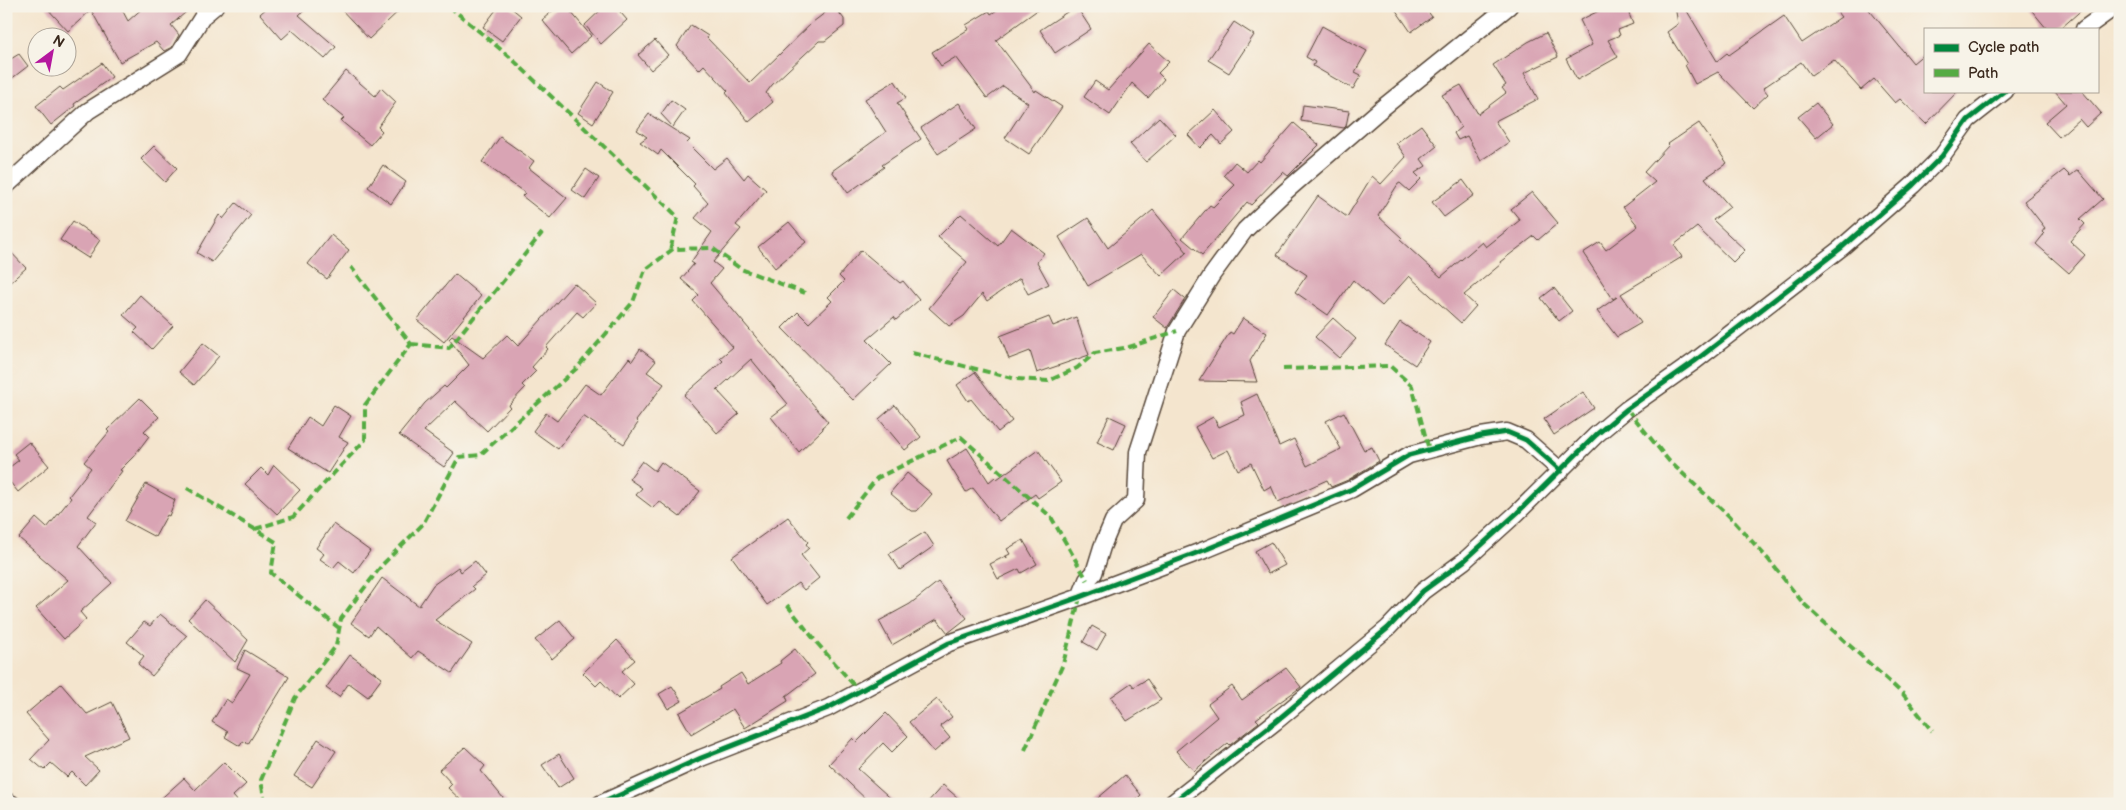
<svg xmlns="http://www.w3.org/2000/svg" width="2126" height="810" font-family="'Balsamiq Sans',sans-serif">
<rect width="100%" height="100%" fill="#f7f3e8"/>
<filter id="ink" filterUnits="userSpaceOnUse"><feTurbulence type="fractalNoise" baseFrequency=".02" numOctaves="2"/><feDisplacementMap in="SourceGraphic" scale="10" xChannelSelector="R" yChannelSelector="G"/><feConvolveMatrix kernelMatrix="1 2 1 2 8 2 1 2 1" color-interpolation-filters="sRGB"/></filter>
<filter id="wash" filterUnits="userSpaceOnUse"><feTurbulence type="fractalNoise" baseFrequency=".0096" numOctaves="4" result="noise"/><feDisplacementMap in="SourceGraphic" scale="20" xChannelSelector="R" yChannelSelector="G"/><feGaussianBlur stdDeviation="1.12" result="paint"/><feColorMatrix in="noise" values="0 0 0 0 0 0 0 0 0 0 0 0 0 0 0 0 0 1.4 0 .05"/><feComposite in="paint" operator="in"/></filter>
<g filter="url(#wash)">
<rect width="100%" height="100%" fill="#f4e5ce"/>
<g id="blocks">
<path fill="#d9a4b4" d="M45,6h75l8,15 17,-15h48l-22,19 8,10 -7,12 -8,4 -8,-9 -36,20 -29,-52 -23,21z
M269,6h40l-10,9 37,32 -11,12 -33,-29 -10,9 -22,-25z
M338,6h66l-35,33z
M499,6h10l12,10 -19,25 -19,-14z
M558,6h8l25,30 -20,18 -29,-34z
M605,6h10l12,14 -26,24 -16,-19z
M834,6l10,13v7l-19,15h-6l-47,44 -6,8 7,9 -24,20 -23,-29 2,-2 -24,-26 -5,5 -22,-24 14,-21 17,11 -1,2 43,45 63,-61z
M1003,6h40l-47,34 39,52 1,-2 26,17 -33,47 -24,-16 23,-35 -25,-17 -16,12 -31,-41 -15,9 -9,-14 37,-23 -3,-4 23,-14 2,3z
M1076,6l15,23 -36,24 -15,-23z
M1393,6h31l8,11 -21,15z
M1619,6h7l7,18 -15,6 2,5 -12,5 10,17 -41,23 -11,-21 26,-14 -12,-25 27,-13 1,3z
M1675,6h9l33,55 10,-8 2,2 55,-39 18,27 39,-26 -9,-11h34l47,57 12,-10v38h33l-32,33 -26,-25 -5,4 -21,-24 -13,11 -27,-30 -23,16 -10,-14 -38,26 5,6 -15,14 -35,-36 -23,12 -10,-19 2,-1 -20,-32 11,-8z
M2028,6h58l-26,23h-13z
M1234,22l20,13 -25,38 -21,-13z
M1322,26l45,25 -12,21 6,3 -8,14 -40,-23 2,-4 -9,-5z
M1546,33l12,24 -34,16 14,26 -43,22 14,21 -28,19 -14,-25 -9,4 -4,-7 7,-6 -19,-32 19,-10 17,29 28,-21 -4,-5 4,-3 -13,-20 35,-23z
M655,40l13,15 -17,15 -13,-15z
M1149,44l20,18 -11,11 6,6 -16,19 -16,-15 -22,32 -26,-18 11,-16 13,9z
M19,54l9,12 -22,17v-21z
M102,63l10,14 -38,27 1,2 -24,19 -15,-19 24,-19 3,3z
M346,71l29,25 6,-8 15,14 -18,25 4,4 -12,14 -29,-24 3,-3 -22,-18z
M895,81l11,17 -9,5 24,36 -39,26 2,2 -36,26 -16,-22 54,-39 -21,-33z
M598,82l15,10 -20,31 -15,-10z
M2055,91h27l19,22 -15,14 -7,-8 -20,18 -14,-15 21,-18z
M671,100l14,10 -12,17 -12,-13z
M959,103l17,26 -38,25 -17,-26z
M1816,103l17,21 -17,14 -18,-21z
M1303,105l46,6 -3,15 -2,2 -43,-7z
M1215,110l19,22 -13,12 -8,-9 -13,13 -12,-13z
M649,114l41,26 -3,3 26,26 14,-11 17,21 4,-5 18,16 -30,35 5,4 -28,33 9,7 -12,14 118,139 -6,5 1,2 -24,23 -28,-35 17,-13 -37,-45 -34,31 22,24 -22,19 -33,-38 39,-34 -3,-3 13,-11 -40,-46 6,-6 -18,-16 13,-15 -3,-2 21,-30 -17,-14 13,-15 -15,-17 2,-2 -34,-34 -3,5 -18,-13 7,-5 -10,-7z
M1159,117l17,18 -30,27 -16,-18z
M1294,123l25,22 -31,31 -5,-4 -32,33 -4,-3 -45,53 -20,-17 28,-33 3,2 22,-22 -11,-10 11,-13 12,10 11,-12 2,2z
M1699,123l28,40 -22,15 25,29 -17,13 32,30 -12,12 -36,-35 -23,18 8,12 -61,37 20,29 -24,14 -20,-26 20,-14 -4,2 -30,-46 17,-11 6,8 32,-24 -15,-19 32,-25 -11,-10 25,-27 -1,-1z
M1421,125l16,21 -16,13 5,7 -11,7 6,6 -12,12 -9,-8 -2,1 -20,32 24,22 -2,2 41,37 41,-35 4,5 34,-27 -9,-11 21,-17 26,31 -20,17 -4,-4 -34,26 1,2 -37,31 12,11 -15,17 -52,-47 -27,30 -29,-26 -25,35 -33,-23 12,-17 -30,-20 41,-59 29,21 25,-41 9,8 25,-27 -10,-14z
M500,137l34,24 -5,7 38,30 -17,20 -28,-22 3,-3 -43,-31z
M154,146l23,22 -12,14 -24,-23z
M383,165l23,17 -15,22 -23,-17z
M586,169l13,9 -14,21 -13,-9z
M2064,170l6,6 8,-6 25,29 -23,20 5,5 -15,17 15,14 -16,18 -33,-29 8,-10 -2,-2 3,-4 -21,-27z
M1463,180l11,15 -30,22 -12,-15z
M236,203l15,12 -39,47 -15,-9 22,-38 4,4z
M1153,210l34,42 -26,24 -20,-22 -53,32 -29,-49 29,-19 20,30z
M961,214l37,32 13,-18 33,25 -7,9 12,22 -21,10 -8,-16 -33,23 -5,-7 -18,22 -15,10 -20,-18 38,-46 -29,-25z
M73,221l27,19 -12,18 -28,-18z
M789,222l17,20 -31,26 -17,-21z
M331,235l18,15 -22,29 -19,-15z
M6,247l20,21 -20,18z
M861,250l39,33 3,-2 16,19 -23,20 -2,-3 -27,23 24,24 -38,36 -71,-72 16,-16 11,11 23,-22 -4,-4 16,-16 -5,-5z
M455,274l26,22 -37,46 -27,-22z
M574,283l22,20 -13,14 -6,-5 -31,35 2,2 -16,18 4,4 -14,14 3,3 -16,17 1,2 -23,24 -32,-30 -31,30 30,22 -10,14 -45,-32 26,-32 19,-17 2,2 23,-23 -20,-26 3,-3 31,22 24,-23 11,11z
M1554,288l18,23 -13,10 -18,-23z
M1174,290l11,9 -18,29 -14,-11z
M140,295l33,31 -21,23 -18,-17 4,-4 -15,-13z
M1049,317l4,9 23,-9 13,38 -52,18 -7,-22 -21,8 -9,-23z
M1243,318l24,15 -17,28 7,21 -58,-1 31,-49 3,2z
M1333,318l23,21 -17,19 -24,-21z
M1400,322l30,20 -15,23 -30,-20z
M203,343l16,13 -25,29 -15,-13z
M640,349l16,12 -9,11 17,12 -28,37 2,2 -14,21 -41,-28 -25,33 -25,-18 13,-18 11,8 28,-37 16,11 28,-37 3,3z
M975,372l37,49 -14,11 -27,-33 -3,2 -11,-16z
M1583,392l11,16 -40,27 -10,-16z
M1257,394l22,52 15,-7 13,27 34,-17 -15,-28 18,-9 20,38 8,-3 7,14 -31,19 -17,7 -4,-7 -49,22 -7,-16 -7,4 -13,-27 -13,7 -10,-20 -16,8 -17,-31 18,-10 6,10 26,-12 -4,-13z
M140,398l19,19 -15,14 5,5 -15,20 -14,14 2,1 -34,45 8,6 -18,24 34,37 -32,29 6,7 -22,20 -28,-31 32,-28 -49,-42 17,-20 11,10 24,-30 -2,-2 22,-28 -7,-6 25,-30 -2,-2z
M334,405l17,11 -12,21 9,5 -20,31 -40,-25 20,-31 13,9z
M895,405l26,32 -16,13 -26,-31z
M1109,416l17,8 -12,26 -17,-8z
M29,442l20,24 -31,26 -12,-15v-7l13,-10 -5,-6z
M967,448l22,34 6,-5 2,2 41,-29 23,32 -23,16 -3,-4 -36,27 -26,-33 -7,4 -19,-31z
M642,461l13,10 6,-9 39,29 -20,26 -21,-16 -6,7 -17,-13 6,-7 -13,-9z
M274,465l26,25 -23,24 -32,-30 16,-16 7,7z
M907,473l25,21 -15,17h-6l-21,-18z
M146,484l29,16 -6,16 -2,-1 -12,22 -30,-16z
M788,517l20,25 -2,2 3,4 -8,7 18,23 -15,12 -6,-7 -31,22 -35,-48z
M333,524l37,27 -16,22 -15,-12 -6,7 -13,-9 4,-5 -8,-6z
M925,532l9,14 -34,24 -11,-16z
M1023,540l14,24 -16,9 -2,-4 -21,10 -8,-15 16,-8 1,2 -1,-2 4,-2 -3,-5z
M1271,542l14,23 -17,9 -13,-23z
M475,561l11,14 -14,11 3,3 -40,31 37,24 -20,29 -34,-22 -6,7 -36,-32 -7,10 -18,-13 31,-45 37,28 14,-21 25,-18 3,5z
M938,582l29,36 -19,15 -11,-14 -45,26 -13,-24 31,-17z
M205,600l43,40 -13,22 -47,-43z
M160,614l27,22 -35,40 -14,-12 6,-8 -17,-14 17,-20 6,4z
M560,620l15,19 -23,20 -17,-19z
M1092,626l14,8 -9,16 -14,-8z
M617,640l18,20 -13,11 12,13 -16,15 -17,-18 -5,5 -13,-13z
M795,649l20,25 -29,22 2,5 -43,27 -12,-19 -42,25 -12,-21 41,-24 -1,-2 22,-14 7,11 33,-21 -1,-2z
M245,650l44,27 -41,67 -5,-3 -3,5 -15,-9 3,-5 -16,-10 14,-23 6,4 18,-29 -13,-6z
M350,655l32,23 -14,19 -19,-14 -10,14 -13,-9z
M1286,668l15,19 -45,32 3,3 -29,23 -2,-2 -34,28 -18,-20 41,-34 -9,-13 24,-18 10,14z
M1147,679l14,21 -34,21 -16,-24 20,-14 3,4z
M61,684l26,30 25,-12 17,35 -44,20 14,13 -14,15 -13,-13 -5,5 -16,-14 -7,7 -13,-11 18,-19 -23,-26z
M672,686l10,15 -14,8 -9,-15z
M937,699l15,18 -12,9 10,12 -16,14 -25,-30z
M886,713l22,23 -16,16 -9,-9 -25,26 39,35h-26l-42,-40 24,-26 4,4z
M318,739l18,12 -24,36 -18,-11z
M465,747l20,19 -4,5 27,33h-43l-17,-16 4,-4 -13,-14z
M559,754l15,24 -16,10 -16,-23z
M224,762l22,22 -13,12 7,8h-85l29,-26 11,12z
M1125,775l16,20 -10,9h-40z
M943,785l22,19h-39z"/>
</g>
</g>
<g filter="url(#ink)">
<use href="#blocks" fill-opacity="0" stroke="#574638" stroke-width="1"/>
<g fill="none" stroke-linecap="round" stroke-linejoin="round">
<g stroke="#574638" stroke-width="19">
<path id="street" d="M2084,29l32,-23
M6,186l82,-75 91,-57 24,-38 12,-10
M1080,597l7,-17 7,-7 8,-26 11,-26 23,-21 2,-48 39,-121 35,-56 33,-45 40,-38 96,-83 128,-103
M6,801l6,3
M600,804l101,-46 127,-50 121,-65 131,-46 127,-48 145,-60 57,-34 72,-19 26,-4 19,8 35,31
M1171,804l104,-82 113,-94 35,-37 41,-30 53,-48 79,-78 31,-26 68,-48 146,-113 72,-63 29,-29 26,-36 37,-29"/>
</g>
<use href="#street" stroke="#fff" stroke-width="16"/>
<path stroke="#55ab43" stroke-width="4" stroke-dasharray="8 4" stroke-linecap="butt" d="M449,6l62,52 167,159 -8,34
M411,344l38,4 93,-115
M912,353l104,26 32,2 29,-13 18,-15 34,-6 48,-16
M1283,369l107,-3 22,20 17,64
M1627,409l42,52 60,55 39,43 35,44 100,91 29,37
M187,488l89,54 -5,31 68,55
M846,518l31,-40 84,-41 90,80 36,63
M255,529l38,-12 72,-77v-35l46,-61 -60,-77
M787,605l30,38 43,49
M1025,750l38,-86 17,-67
M265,804l-4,-24 34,-82 41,-52 5,-27 18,-24 24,-31 40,-40 36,-67 21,-2 97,-87 56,-66 12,-32 28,-21 39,-1 29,21 64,24"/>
<g stroke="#f7f3e8" stroke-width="8">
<path id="cycleway" d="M600,804l101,-46 127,-50 121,-65 131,-46 127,-48 145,-60 57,-34 72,-19 26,-4 19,8 35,31
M1171,804l104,-82 113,-94 35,-37 41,-30 53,-48 79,-78 31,-26 68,-48 146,-113 72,-63 29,-29 26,-36 37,-29"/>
</g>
<use href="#cycleway" stroke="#00873e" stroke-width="5"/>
</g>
</g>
<rect width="2126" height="810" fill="none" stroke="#f7f3e8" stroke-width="25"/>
<rect x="1924" y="28" width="175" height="65" fill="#f7f3e8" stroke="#aca397"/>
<rect x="1934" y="44" width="25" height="8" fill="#00873e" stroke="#aca397"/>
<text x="1968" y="52" font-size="15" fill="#3b2a1e">Cycle path</text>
<rect x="1934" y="69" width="25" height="8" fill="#55ab43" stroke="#aca397"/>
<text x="1968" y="78" font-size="15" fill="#3b2a1e">Path</text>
<g transform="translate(52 52) rotate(32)"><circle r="24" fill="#f7f3e8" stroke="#aca397"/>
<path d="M0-4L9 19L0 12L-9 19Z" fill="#b5179e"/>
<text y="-8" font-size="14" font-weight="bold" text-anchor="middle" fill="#3b2a1e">N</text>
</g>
</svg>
